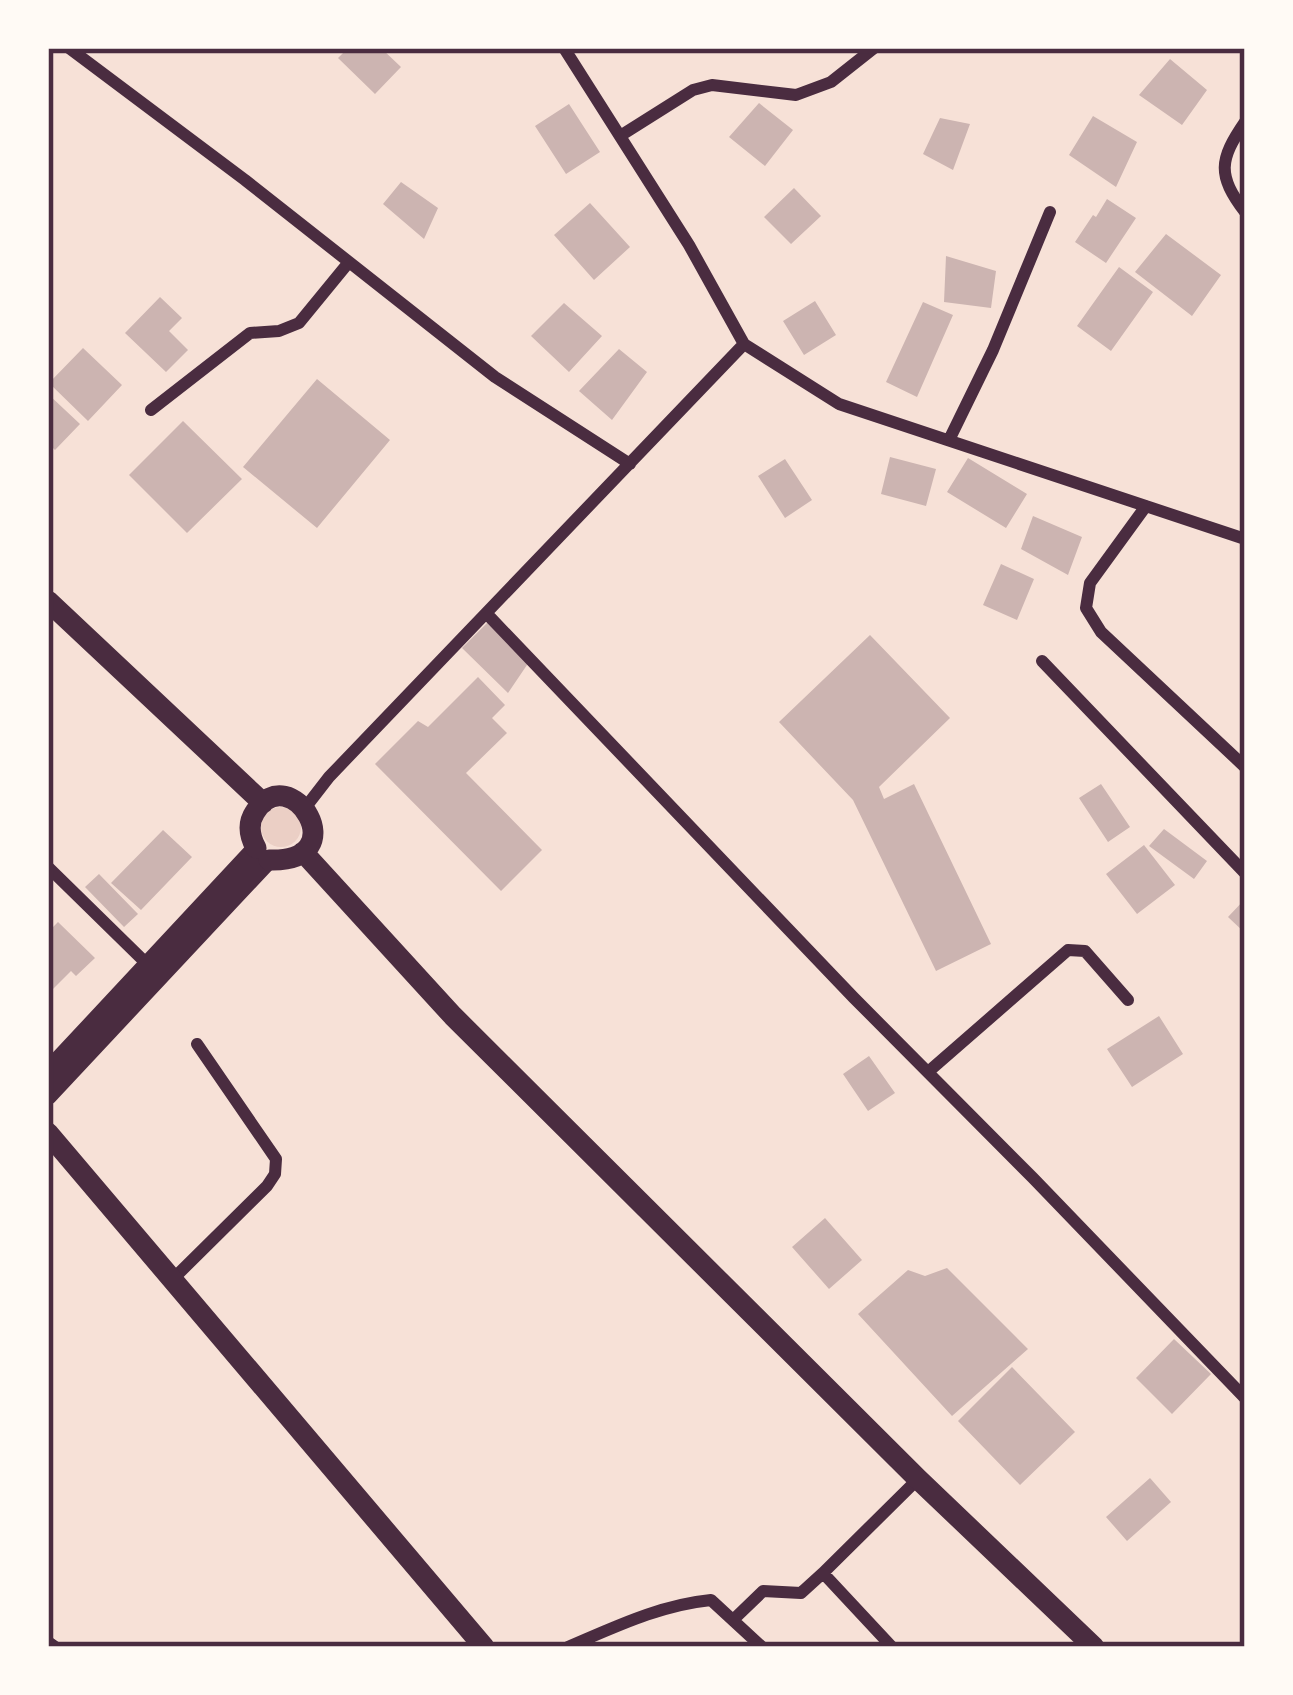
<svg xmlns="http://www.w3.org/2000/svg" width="1293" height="1695" font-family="Manrope,sans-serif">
<rect width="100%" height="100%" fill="#f7e1d7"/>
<path fill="#ebcfc5" d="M261 827a20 20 0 1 1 40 0a20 20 0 1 1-40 0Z"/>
<path fill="#ccb4b1" d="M348,48h33l20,19 -26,27 -37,-36z
M1170,59l37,31 -25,35 -43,-30z
M759,103l34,27 -28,36 -36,-29z
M569,104l31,48 -34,22 -31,-48z
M1093,116l44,26 -21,45 -47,-32z
M940,118l30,6 -17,46 -30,-16z
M401,182l37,26 -14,31 -41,-35z
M794,188l27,28 -30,28 -27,-27z
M1107,199l29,19 -30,45 -31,-21 18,-27 3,2z
M590,203l40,44 -36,33 -40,-45z
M1166,234l55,41 -29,41 -57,-44z
M946,256l50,15 -5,37 -47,-6z
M1119,267l34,25 -42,59 -34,-25z
M160,297l22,21 -13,13 19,19 -22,22 -41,-39z
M815,301l21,34 -32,20 -21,-34z
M923,302l30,13 -36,82 -31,-15z
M564,303l38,33 -33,36 -38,-36z
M83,348l39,37 -34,36 -39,-38z
M619,349l28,23 -35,48 -33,-29z
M317,379l73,61 -73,88 -74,-61z
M48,394l32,30 -25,26 -7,-7z
M183,421l59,58 -55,54 -58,-58z
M890,457l46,12 -10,37 -45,-12z
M968,458l59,36 -21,34 -59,-36z
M785,459l27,41 -27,18 -27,-42z
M1033,516l49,21 -14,38 -47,-26z
M1001,564l33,15 -17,41 -34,-15z
M491,619l38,43 -21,31 -46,-45z
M870,635l80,83 -71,69 5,12 30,-15 77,160 -55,27 -83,-171 -74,-78z
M478,677l27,28 -13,13 15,15 -41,40 76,77 -41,41 -126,-127 43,-43 10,6z
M1101,784l29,43 -22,15 -29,-44z
M1164,829l43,32 -13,18 -45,-33z
M163,830l29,27 -51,53 -30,-27z
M1144,845l31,40 -38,29 -31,-40z
M99,874l39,40 -14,13 -39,-40z
M1245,899v34l-17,-16z
M58,922l37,36 -19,18 -5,-5 -23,23v-62z
M1159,1016l24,38 -51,33 -25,-38z
M869,1056l26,37 -27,18 -25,-37z
M825,1218l37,42 -33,29 -37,-42z
M947,1268l81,81 -76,67 -94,-102 50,-44 17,6z
M1174,1339l37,35 -39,40 -36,-36z
M1012,1367l63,65 -55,53 -62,-64z
M1150,1478l21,24 -44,39 -21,-24z"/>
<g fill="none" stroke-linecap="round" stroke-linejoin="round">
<path stroke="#4a2c40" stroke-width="12" d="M69,48l176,132 250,197 135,87
M564,48l125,197 55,99 95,60 406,135
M1245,122c-26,38 -28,53 0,90
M620,136l73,-46 19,-5 84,10 35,-13 43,-34
M151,410l99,-77 29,-2 20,-8 50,-61
M949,440l44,-90 57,-138
M1146,506l-56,77 -4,25 15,24 144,135
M487,614l367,384 179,180 212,220
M1042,661l203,212
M305,808l24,-31 415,-433
M48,867l98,96
M928,1072l140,-122 17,1 43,49
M173,1279l94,-93 8,-12 1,-15 -79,-115
M823,1573l95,-94
M733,1620l30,-29 38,2 22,-20 69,74
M48,1642l7,5
M568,1647c47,-20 92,-42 143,-47l51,47"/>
<path stroke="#4a2c40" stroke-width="18" d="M48,1071l208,-223
M48,1096l221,-236"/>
<path stroke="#4a2c40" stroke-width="21" d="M48,601l215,202
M256,848c-6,-11 -9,-24 -1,-36 35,-56 103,51 14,48
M303,852l150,164 465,463 176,168
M48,1133l436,514"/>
</g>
<rect width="1293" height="1695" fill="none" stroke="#fffaf5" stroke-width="102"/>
<rect x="51" y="51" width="1191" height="1593" fill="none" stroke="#4a2c40" stroke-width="4.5"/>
</svg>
